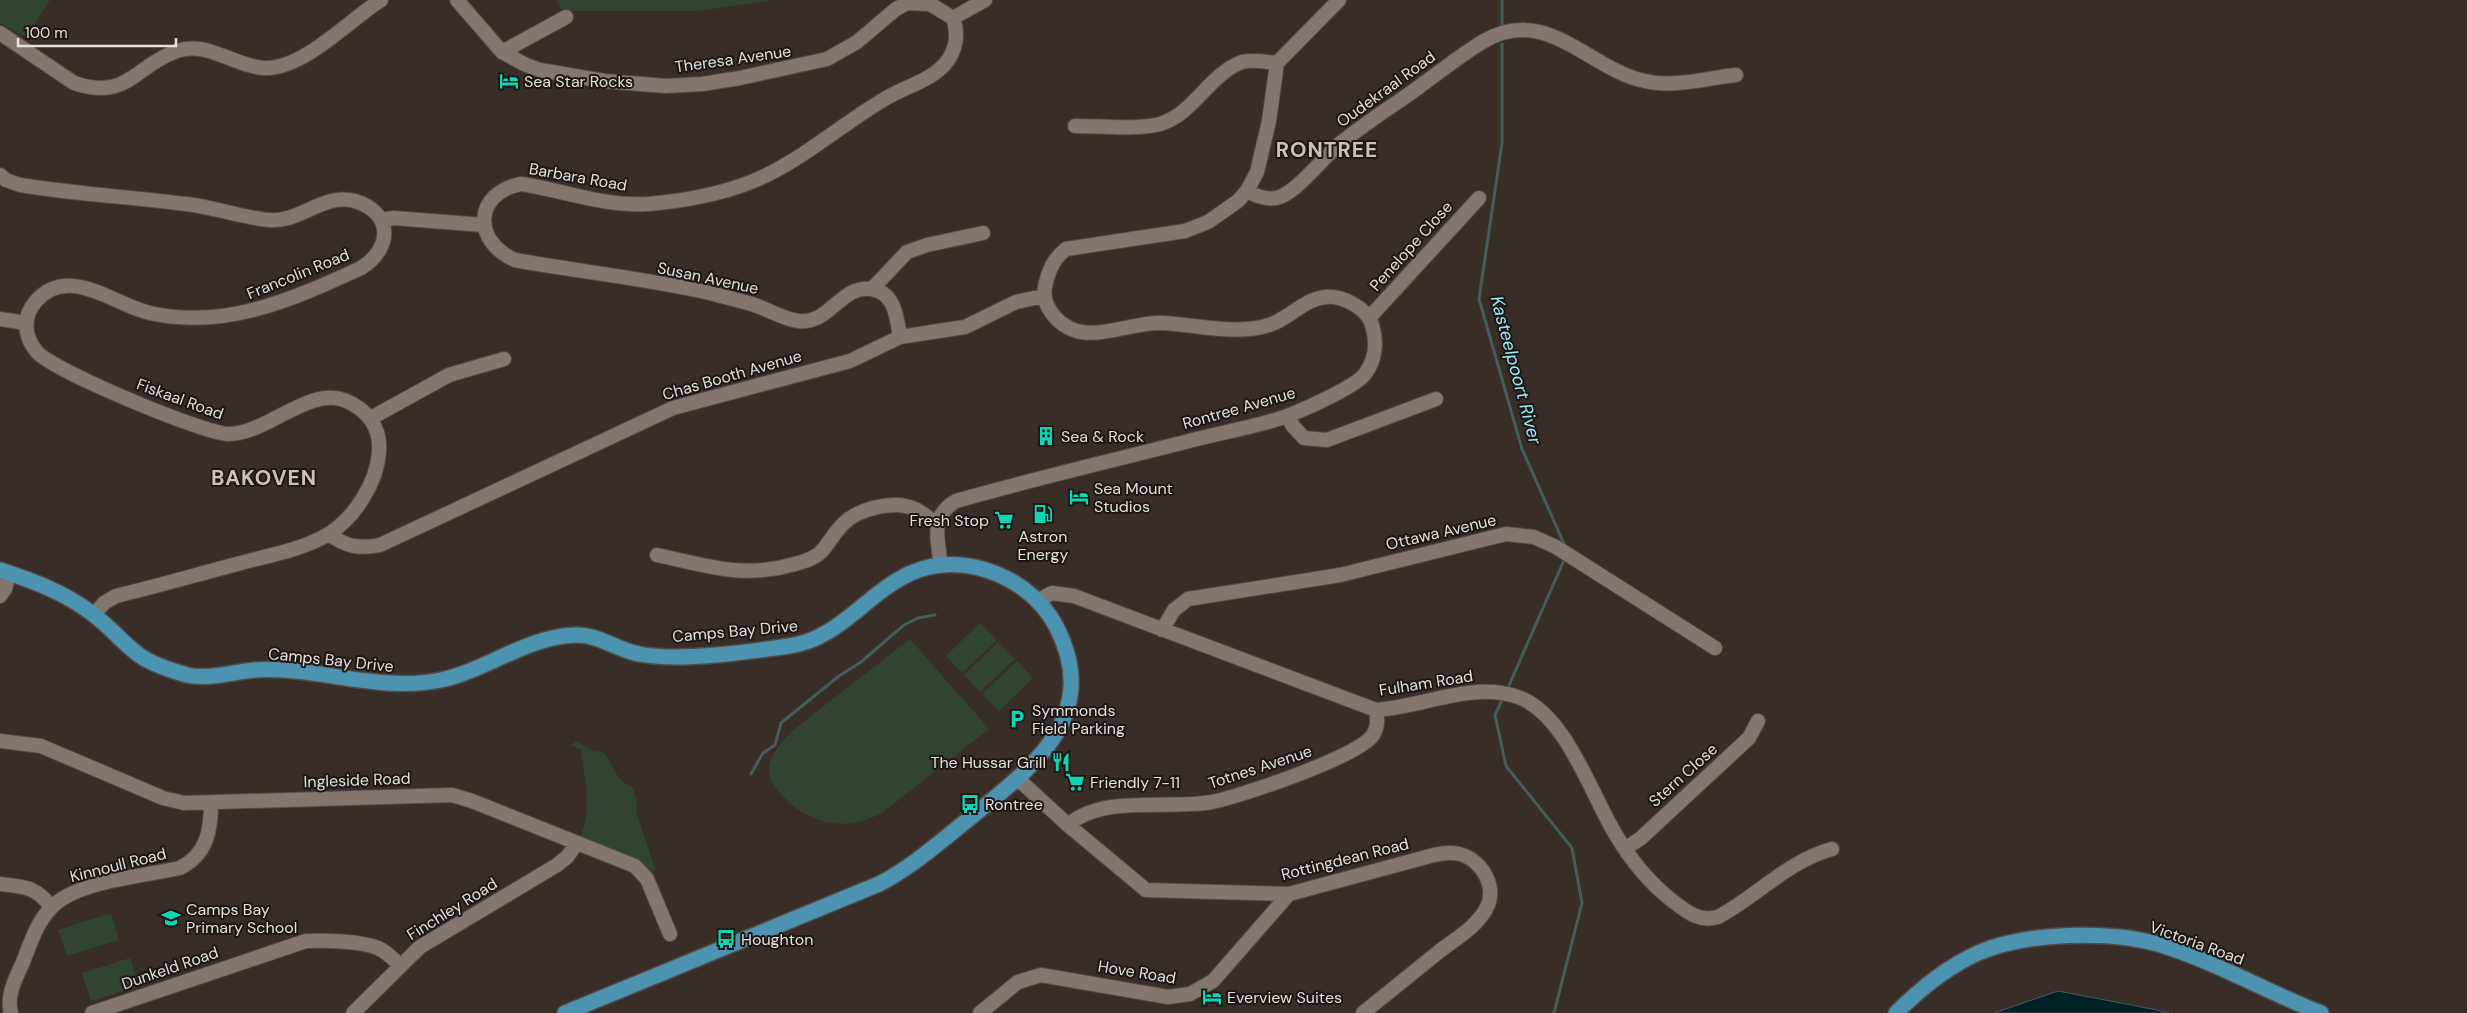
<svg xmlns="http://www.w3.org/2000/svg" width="2467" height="1013" font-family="'DM Sans',sans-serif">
<rect width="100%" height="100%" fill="#382e27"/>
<path fill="#304431" d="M0,0h50l-24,37 -26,-14z
M556,0h216l-73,11h-136z
M980,623l17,17 -35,33 -16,-17z
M910,639l79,90 -107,84c-37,20 -75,11 -102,-20 -4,-5 -11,-13 -11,-20 -2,-20 20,-39 33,-50z
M998,642l17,17 -35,33 -16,-17z
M1017,661l16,17 -34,33 -17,-17z
M576,741l17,10 10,1c12,13 11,28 29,35l5,15 -1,9 19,58 -6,5 -70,-34c14,-29 6,-59 2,-90l-10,-5z
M111,913l8,27 -52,16 -9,-26z
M130,958l9,28 -48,15 -9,-28z"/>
<path fill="#002226" stroke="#455b5c" d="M2058,991l99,19 12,3h-175z"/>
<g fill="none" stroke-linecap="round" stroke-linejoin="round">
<path stroke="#455b5c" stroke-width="3" d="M1502,0v27
M1502,44v99l-23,156 43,150 43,97
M1507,690l58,-132
M1503,698l-8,17 11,51 66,82 10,55 -28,110
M751,774l12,-21 12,-8 6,-22 58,-47 22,-14 43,-37 14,-7 17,-3"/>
<g stroke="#534a45" stroke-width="16">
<path id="minor" d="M457,0l45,52 24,13 14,5 64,11 62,5 36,-2 38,-6 87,-19 30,-17 39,-33 11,-6 23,1 23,14
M953,18l32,-18
M0,33l74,50c54,18 60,-17 103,-32 30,-11 58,16 88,17 39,1 84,-48 116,-68
M502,52l64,-35
M1075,126c25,0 61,4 85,-2 34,-10 49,-50 82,-62 11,-3 24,0 35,1
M0,175l6,5 14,5c55,9 111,12 166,19 28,3 57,14 83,16 31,3 55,-28 86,-19 39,12 37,48 6,67 -67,31 -136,62 -211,45 -36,-8 -81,-49 -114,-12 -14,16 -12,36 1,51 17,19 165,81 191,82 39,0 80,-47 116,-34 23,9 37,27 35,52 -2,31 -25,67 -52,83 -26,15 -57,20 -86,28 -42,11 -83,23 -125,33l-12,7 -10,12
M1247,191c9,5 22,10 33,6 21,-9 43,-40 62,-55 25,-20 52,-37 77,-55 22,-16 43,-33 65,-46 62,-37 106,29 161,40 29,7 62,-3 91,-6
M382,220l12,-2 89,7
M872,289l35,-37 20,-7 56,-12
M1369,318l110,-120
M0,319l26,4
M900,337c-3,-19 -5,-45 -29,-48 -31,-4 -41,36 -73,32 -14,-2 -25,-9 -38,-14 -18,-7 -40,-11 -59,-16 -61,-13 -124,-20 -186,-31 -43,-19 -41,-67 6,-76 42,6 83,23 127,20 35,-3 70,-9 103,-22 48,-19 88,-56 132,-82 20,-13 46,-18 62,-36 11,-13 14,-30 8,-46
M1290,415l2,10 12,13 23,2 109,-41
M371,418l78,-43 55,-16
M329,534c17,13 31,15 51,11l293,-137 177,-47 50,-24 65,-10 51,-25 28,-6
M657,555c51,11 86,24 138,9 34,-9 27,-18 48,-40 16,-16 53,-25 74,-14 7,4 13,9 19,13
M941,566c-3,-27 -12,-49 15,-65 77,-22 155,-40 233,-60 33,-9 69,-14 101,-26 17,-7 65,-28 75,-41 12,-16 12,-35 6,-52 -6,-15 -30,-27 -46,-25 -21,2 -36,22 -56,28 -35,11 -73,-1 -108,-2 -37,-1 -78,27 -107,-7 -7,-9 -11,-17 -9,-29 3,-15 8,-28 21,-38l119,-18 23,-9 30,-21 9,-10 10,-19 12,-51 8,-58 62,-63
M0,596l5,-7 4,-16
M1037,601l15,-8 22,3 302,114c47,-3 96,-29 142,-13 46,16 72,93 95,133 16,28 36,53 61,72 14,11 26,20 44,15 39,-21 70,-56 114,-68
M1162,630l12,-20 14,-11 152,-24 166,-41 28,3 22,10 159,101
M0,741l41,5 122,52 21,5 268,-8 20,6 163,65 12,13 23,55
M1018,779l50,46 78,65 143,4 145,-39c18,-4 32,-3 45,11 11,12 15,29 7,43 -10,18 -29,29 -45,41 -26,21 -52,42 -78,63
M1068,825c35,-31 100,-15 144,-23 29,-6 146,-45 161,-67 5,-8 5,-16 3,-25
M1625,849l16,-11 108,-100 9,-17
M0,884c24,3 36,2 51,23
M11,1013c-5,-18 5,-35 12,-51 7,-18 14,-40 28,-54 24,-27 94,-32 129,-40 27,-14 31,-37 31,-65
M92,1013l214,-72c19,-1 54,0 72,7 9,4 15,11 22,17
M353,1013l67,-66 137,-82 10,-8 9,-13
M980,1013l38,-31 23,-7 127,22 22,-3 23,-13 76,-87"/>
</g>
<g stroke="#534a45" stroke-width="18">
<path id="major" d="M0,570c34,11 66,23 94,45 16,12 29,28 45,40 12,9 34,16 48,20 21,5 46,-3 67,-5 63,-4 125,23 187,10 46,-10 85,-43 134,-45 23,-1 42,15 64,19 39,8 109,-2 150,-8 70,-9 97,-98 186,-79 35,8 66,29 82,61 45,90 -26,140 -87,190 -29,23 -58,49 -91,66l-314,129
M1896,1013c24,-24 51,-46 82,-60 48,-21 133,-23 183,-8 55,17 106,47 160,68"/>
</g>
<use href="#minor" stroke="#82766e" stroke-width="14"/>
<use href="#major" stroke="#4c93b1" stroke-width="15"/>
</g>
<defs>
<g id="hotel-bare" transform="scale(1.5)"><path d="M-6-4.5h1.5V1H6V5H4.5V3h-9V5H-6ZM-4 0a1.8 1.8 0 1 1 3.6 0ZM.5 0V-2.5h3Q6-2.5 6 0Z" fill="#0fd5b4" stroke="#1c1714" stroke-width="2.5" paint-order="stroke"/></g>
<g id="building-bare" transform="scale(1.5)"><path d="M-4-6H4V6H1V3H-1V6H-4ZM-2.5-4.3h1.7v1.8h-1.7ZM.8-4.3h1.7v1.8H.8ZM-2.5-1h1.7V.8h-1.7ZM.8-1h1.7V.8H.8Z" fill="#0fd5b4" stroke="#1c1714" stroke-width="2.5" paint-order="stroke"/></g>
<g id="fuel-bare" transform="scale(1.5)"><path d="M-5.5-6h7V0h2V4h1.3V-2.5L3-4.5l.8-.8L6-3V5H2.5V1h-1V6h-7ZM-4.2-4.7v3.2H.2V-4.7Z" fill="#0fd5b4" stroke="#1c1714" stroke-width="2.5" paint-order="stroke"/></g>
<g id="supermarket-bare" transform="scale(1.5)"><path d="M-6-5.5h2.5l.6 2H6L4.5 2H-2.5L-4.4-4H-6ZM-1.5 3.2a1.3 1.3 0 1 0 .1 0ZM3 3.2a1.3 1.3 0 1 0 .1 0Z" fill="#0fd5b4" stroke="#1c1714" stroke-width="2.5" paint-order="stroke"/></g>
<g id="parking-bare" transform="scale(1.5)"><path d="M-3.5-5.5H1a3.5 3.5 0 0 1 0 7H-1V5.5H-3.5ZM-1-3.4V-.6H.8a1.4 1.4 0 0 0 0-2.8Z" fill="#0fd5b4" stroke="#1c1714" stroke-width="2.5" paint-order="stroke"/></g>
<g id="restaurant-bare" transform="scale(1.5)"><path d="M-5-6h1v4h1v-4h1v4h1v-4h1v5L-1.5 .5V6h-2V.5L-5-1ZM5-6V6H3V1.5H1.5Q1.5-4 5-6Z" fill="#0fd5b4" stroke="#1c1714" stroke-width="2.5" paint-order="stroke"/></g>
<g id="bus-bare" transform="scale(1.5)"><path d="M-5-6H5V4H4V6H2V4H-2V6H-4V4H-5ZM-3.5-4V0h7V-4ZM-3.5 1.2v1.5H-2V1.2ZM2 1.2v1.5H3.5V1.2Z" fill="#0fd5b4" stroke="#1c1714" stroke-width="2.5" paint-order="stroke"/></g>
<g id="school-bare" transform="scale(1.5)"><path d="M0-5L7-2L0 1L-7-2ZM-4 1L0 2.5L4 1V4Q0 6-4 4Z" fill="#0fd5b4" stroke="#1c1714" stroke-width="2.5" paint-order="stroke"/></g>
</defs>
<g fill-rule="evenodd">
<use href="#hotel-bare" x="509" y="81"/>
<use href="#building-bare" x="1046" y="436"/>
<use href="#hotel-bare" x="1079" y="497"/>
<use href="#fuel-bare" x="1043" y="514"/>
<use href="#supermarket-bare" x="1004" y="520"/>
<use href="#parking-bare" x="1017" y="719"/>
<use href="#restaurant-bare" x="1061" y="762"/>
<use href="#supermarket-bare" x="1075" y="782"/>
<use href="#bus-bare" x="970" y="804"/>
<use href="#school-bare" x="171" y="918"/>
<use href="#bus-bare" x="726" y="939"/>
<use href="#hotel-bare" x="1212" y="997"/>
</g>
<g text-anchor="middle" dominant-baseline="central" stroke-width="4" stroke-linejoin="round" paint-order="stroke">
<g font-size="16" fill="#e6dfdb" stroke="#1c1714">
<text transform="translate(733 59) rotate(-8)">Theresa Avenue</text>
<text transform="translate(1386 89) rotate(-36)">Oudekraal Road</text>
<text transform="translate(578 177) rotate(10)">Barbara Road</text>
<text transform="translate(1411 246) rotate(-48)">Penelope Close</text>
<text transform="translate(298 274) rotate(-22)">Francolin Road</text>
<text transform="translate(708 278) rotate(12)">Susan Avenue</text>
<text transform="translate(732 375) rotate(-16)">Chas Booth Avenue</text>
<text transform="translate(180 399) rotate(20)">Fiskaal Road</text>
<text transform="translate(1239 408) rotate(-16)">Rontree Avenue</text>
<text transform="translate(1441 532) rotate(-13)">Ottawa Avenue</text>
<text transform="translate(735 631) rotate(-5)">Camps Bay Drive</text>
<text transform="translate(331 660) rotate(6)">Camps Bay Drive</text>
<text transform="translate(1426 683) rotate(-9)">Fulham Road</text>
<text transform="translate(1260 767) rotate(-18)">Totnes Avenue</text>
<text transform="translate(1683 775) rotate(-42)">Stern Close</text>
<text transform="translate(357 780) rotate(-2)">Ingleside Road</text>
<text transform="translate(1345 859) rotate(-14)">Rottingdean Road</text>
<text transform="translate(118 865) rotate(-14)">Kinnoull Road</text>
<text transform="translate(452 909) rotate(-32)">Finchley Road</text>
<text transform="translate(2197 943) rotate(20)">Victoria Road</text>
<text transform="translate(170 968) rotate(-19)">Dunkeld Road</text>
<text transform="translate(1137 972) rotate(9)">Hove Road</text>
</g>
<g font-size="16" fill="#e6dfdb" stroke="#1c1714" text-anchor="start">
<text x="524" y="81">Sea Star Rocks</text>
<text x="1061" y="436">Sea &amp; Rock</text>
<text x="1094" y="488">Sea Mount<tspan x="1094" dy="18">Studios</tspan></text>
<text x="989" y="520" text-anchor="end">Fresh Stop</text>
<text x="1043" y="536" text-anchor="middle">Astron<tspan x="1043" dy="18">Energy</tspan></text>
<text x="1032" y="710">Symmonds<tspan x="1032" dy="18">Field Parking</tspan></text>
<text x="1046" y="762" text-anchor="end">The Hussar Grill</text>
<text x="1090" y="782">Friendly 7-11</text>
<text x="985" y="804">Rontree</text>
<text x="186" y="909">Camps Bay<tspan x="186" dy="18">Primary School</tspan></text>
<text x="741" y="939">Houghton</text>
<text x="1227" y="997">Everview Suites</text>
</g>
<g font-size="18" font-style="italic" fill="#9bebf6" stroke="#1c1714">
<text transform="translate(1516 370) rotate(75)">Kasteelpoort River</text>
</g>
<g font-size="21" font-weight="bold" letter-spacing="1" fill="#cec0b8" stroke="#1c1714">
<text x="1327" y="150">RONTREE</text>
<text x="264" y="478">BAKOVEN</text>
</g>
</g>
<path d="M18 38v8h158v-8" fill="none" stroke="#e6dfdb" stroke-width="2.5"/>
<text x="25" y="38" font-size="15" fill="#e6dfdb" stroke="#1c1714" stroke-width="4" paint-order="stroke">100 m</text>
</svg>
